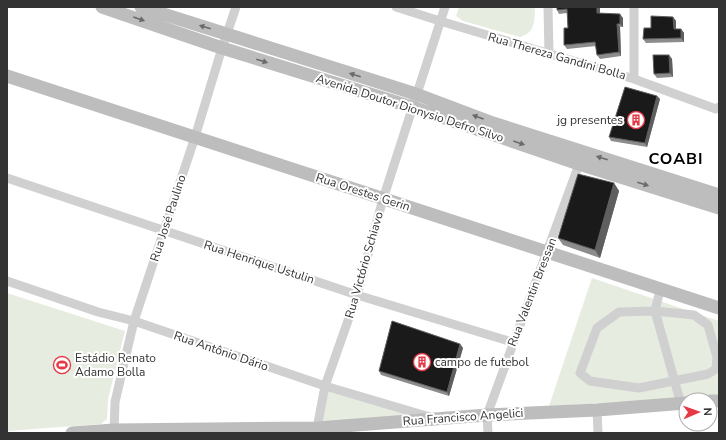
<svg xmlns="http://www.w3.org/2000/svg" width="726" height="440" font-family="'Nunito Sans',sans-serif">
<rect width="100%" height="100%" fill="#fff"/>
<path fill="#e6ecdf" d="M459,7h76c-1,15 1,25 -15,30l-57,-16 -7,-5z
M592,278l127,43v76l-170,9z
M7,293l118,38 -17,68 -1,20 -6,5 -94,7z
M326,391l96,27 -102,9z"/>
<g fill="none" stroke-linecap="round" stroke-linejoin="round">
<path stroke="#d0d0d0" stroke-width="9" d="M396,7l44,14 194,58 82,30 3,-2
M548,7l1,47
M634,79v-72
M7,178l350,117 155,47
M7,281l91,31 36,9 191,65 105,31
M660,290l-5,21 26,93
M655,311l39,4 14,10 9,32 -1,12 -8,5 -69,14 -49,-7 -10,-8 17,-45 22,-16z
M597,410l1,23
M114,433l1,-31 19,-81 61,-184 27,-89 14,-41
M318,433l-1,-5 8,-42 32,-91 26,-96 62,-192
M488,433l-1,-18 94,-256"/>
<path stroke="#bdbdbd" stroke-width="13" d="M102,7l120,41 190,59 167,57 140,44
M141,7l275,87 77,29 226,72
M7,76l712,232
M710,401h9
M72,433l42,-3 203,-2 170,-13 110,-5 89,-7"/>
</g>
<path fill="#8c8c8c" d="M557,7l43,6 23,5v9h-3l1,29 -21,3 -3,-4 -1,-9 -29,3 -3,-4 4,-17 -1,-15 -8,1 -2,-4z
M673,17l3,4v8h5l3,4v9l-38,1 -3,-4 8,-11z
M669,55l3,4 1,18 -16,1 -3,-4z
M657,96l3,3 -13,48 -36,-6 -2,-4z
M614,183l5,8 -19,67 -37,-13 -5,-7z
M460,344l3,4 -14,48 -68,-21 -2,-4z"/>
<path fill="#5f5f5f" d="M597,7h3v9l-3,-3z
M620,14l3,4v9l-3,-3z
M673,17l3,4v12l-2,-4z
M617,24l3,3 1,29 -2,-4z
M681,29l3,4v9l-3,-4z
M669,55l3,4 1,18 -3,-4z
M657,96l3,3 -13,48 -2,-4z
M614,183l5,8 -19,67 -5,-8z
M460,344l3,4 -14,48 -2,-4z"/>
<path fill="#1a1a1a" stroke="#5f5f5f" d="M557,7h40v6l23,1v10h-3l2,28 -22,3 -2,-13 -31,3v-17h4l-1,-19 -10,1z
M651,16l22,1 1,12h7v9l-38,1 1,-11h7z
M653,55h16l1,18 -16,1z
M625,87l32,9 -12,47 -36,-6z
M578,174l36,9 -19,67 -37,-12z
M392,321l68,23 -13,48 -68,-21z"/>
<defs><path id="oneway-solid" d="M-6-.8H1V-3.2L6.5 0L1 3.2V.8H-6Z"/></defs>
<g fill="#6a6a6a">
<use href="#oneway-solid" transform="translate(139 19) rotate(19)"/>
<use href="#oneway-solid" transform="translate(205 27) rotate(-164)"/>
<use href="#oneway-solid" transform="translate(262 61) rotate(18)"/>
<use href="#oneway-solid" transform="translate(355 75) rotate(-163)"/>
<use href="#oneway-solid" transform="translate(478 117) rotate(-160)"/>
<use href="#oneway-solid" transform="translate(519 143) rotate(19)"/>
<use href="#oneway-solid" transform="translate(602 158) rotate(-163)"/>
<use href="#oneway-solid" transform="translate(643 184) rotate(18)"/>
</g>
<defs>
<g id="building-ring" transform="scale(0.9)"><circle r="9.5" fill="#fff" stroke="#e63946" stroke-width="1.5"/><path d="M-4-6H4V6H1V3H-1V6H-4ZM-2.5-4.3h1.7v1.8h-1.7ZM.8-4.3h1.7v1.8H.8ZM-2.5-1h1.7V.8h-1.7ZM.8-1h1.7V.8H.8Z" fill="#e63946"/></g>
<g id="stadium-ring" transform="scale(0.9)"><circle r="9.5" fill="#fff" stroke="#e63946" stroke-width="1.5"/><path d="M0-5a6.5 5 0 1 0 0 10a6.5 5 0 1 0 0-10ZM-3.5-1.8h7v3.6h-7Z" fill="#e63946"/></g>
</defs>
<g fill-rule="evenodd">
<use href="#building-ring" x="636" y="120"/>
<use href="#building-ring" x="422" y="362"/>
<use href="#stadium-ring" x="62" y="365"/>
</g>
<g text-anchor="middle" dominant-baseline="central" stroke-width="4" stroke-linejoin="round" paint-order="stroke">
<g font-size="12" fill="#333" stroke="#fff">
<text transform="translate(557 56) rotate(16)">Rua Thereza Gandini Bolla</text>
<text transform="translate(410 108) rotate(18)">Avenida Doutor Dionysio Defro Silvo</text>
<text transform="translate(363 192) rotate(18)">Rua Orestes Gerin</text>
<text transform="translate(168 218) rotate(-72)">Rua José Paulino</text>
<text transform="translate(259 262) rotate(18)">Rua Henrique Ustulin</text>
<text transform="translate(364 265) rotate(-74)">Rua Victório Schiavo</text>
<text transform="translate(532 292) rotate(-69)">Rua Valentin Bressan</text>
<text transform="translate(221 351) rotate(19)">Rua Antônio Dário</text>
<text transform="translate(463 417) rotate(-4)">Rua Francisco Angelici</text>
</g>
<g font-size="12" fill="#333" stroke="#fff" text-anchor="start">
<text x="623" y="120" text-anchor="end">jg presentes</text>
<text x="75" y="358">Estádio Renato<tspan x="75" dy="14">Adamo Bolla</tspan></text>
<text x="435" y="362">campo de futebol</text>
</g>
<g font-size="16" font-weight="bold" letter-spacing="1" fill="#000" stroke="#fff">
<text x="676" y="159">COABI</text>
</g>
</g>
<rect width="726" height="440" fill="none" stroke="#333333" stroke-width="16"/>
<g transform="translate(698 412) rotate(88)"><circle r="19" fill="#ffffff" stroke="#adadad"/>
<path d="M0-3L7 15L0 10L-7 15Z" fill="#e63946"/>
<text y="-6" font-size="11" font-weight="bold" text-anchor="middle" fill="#333333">N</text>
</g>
</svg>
